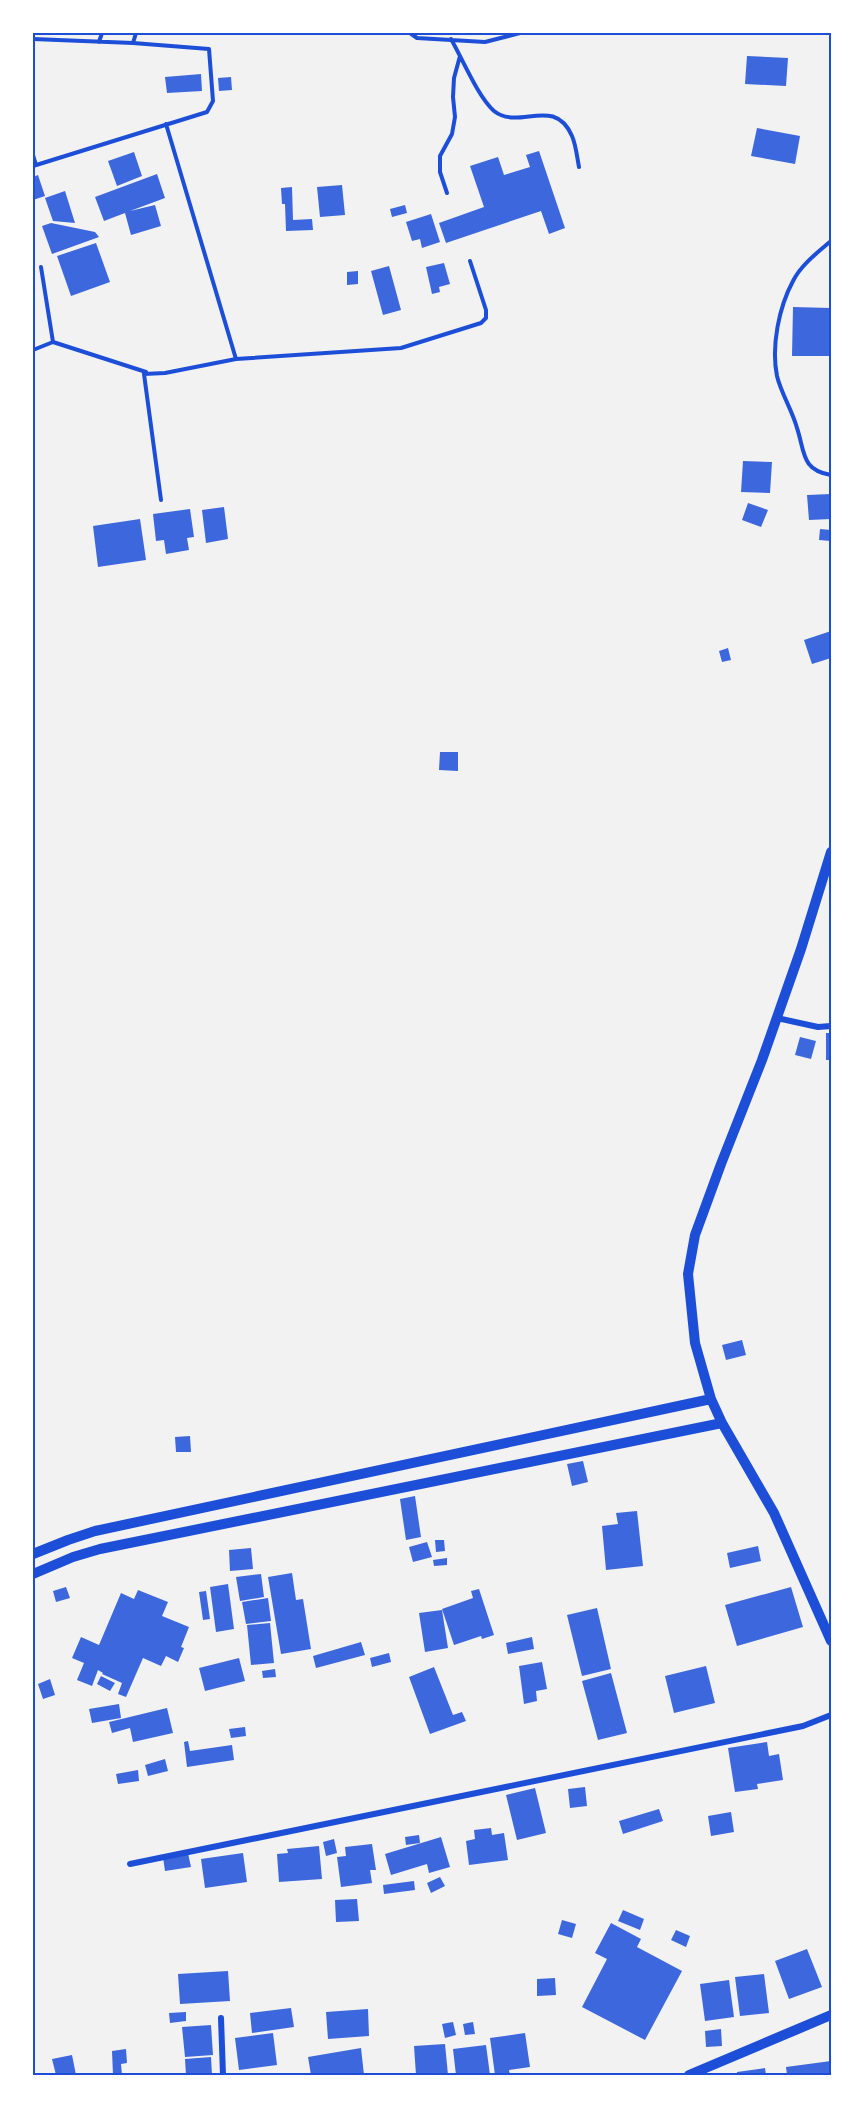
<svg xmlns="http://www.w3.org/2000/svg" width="864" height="2108" font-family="'Source Sans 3',sans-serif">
<rect width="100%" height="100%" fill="#f2f2f2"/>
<path fill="#3d67dc" d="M747,56l41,2 -2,28 -41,-2z
M201,74l1,17 -35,2 -2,-16z
M231,77l1,13 -13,1 -1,-13z
M757,128l43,8 -5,28 -44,-8z
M539,151l26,77 -16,6 -8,-23 -95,32 -7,-20 45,-16 -14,-41 28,-9 6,18 26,-8 -4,-12z
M134,152l8,24 -25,10 -9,-25z
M157,174l8,24 -35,13 25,-6 6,21 -30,9 -6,-22 -21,8 -9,-24z
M38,175l7,21 -12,4v-23z
M342,185l3,30 -25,2 -3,-30z
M292,187l1,33 19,-1 1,11 -27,1 -1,-27h-3l-1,-16z
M65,191l10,32 -22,-2 -8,-23z
M405,205l2,8 -15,4 -2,-8z
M431,214l9,28 -18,6 -2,-9 -8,2 -6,-19z
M51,223l44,9 4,5 -47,17 -10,-28z
M96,243l14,39 -39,14 -14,-40z
M444,263l6,21 -11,3 1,5 -8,2 -6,-27z
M389,266l12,44 -18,5 -12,-44z
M358,271v13l-11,1v-13z
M793,307l38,1v48h-39z
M743,461l29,1 -2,31 -29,-1z
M831,494v25l-22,1 -2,-25z
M748,503l20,7 -7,17 -19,-7z
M224,507l4,32 -22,4 -4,-33z
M190,509l4,28 -7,1 2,12 -23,4 -2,-14 -8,1 -3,-27z
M140,519l6,41 -48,7 -5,-41z
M820,529l11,1v11l-12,-1z
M831,631v27l-19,6 -8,-24z
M728,648l3,12 -9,2 -3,-11z
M440,752h18v19l-19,-1z
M826,1033h5v27h-5z
M800,1037l16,4 -5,18 -16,-4z
M742,1340l4,15 -20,5 -4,-15z
M190,1436l1,16h-15l-1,-15z
M583,1461l5,21 -16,4 -5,-22z
M415,1496l6,41 -15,3 -6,-41z
M637,1511l6,55 -37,4 -4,-44 16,-2 -2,-11z
M435,1540h9l1,11 -9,1z
M427,1542l5,15 -19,5 -4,-15z
M758,1546l3,15 -31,7 -3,-15z
M251,1548l2,21 -23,2 -1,-21z
M447,1558v7l-13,1 -1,-6z
M292,1573l4,27 7,-1 8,50 -30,5 -13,-77z
M261,1574l3,23 -24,4 -4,-24z
M228,1584l6,45 -18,3 -6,-45z
M66,1587l4,11 -14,4 -3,-11z
M791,1587l12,40 -66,19 -12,-41z
M479,1589l15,46 -12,4 -1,-3 -27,9 -12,-36 31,-11 -2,-7z
M138,1590l30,12 -6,14 27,11 -8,20 3,1 -6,14 -12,-6 -5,10 -18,-8 -17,39 -8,-3 4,-11 -20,-9 1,-1 -5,-3 -6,16 -15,-6 7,-17 -12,-5 9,-21 18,8 22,-52 13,6z
M206,1591l4,28 -7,1 -4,-28z
M268,1598l3,23 -25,3 -4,-22z
M597,1608l14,61 -29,7 -15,-61z
M442,1610l6,38 -23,4 -6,-39z
M270,1623l4,40 -23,2 -4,-40z
M532,1637l2,12 -26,5 -2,-11z
M361,1642l4,13 -49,13 -3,-12z
M389,1653l2,9 -19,5 -2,-9z
M239,1658l6,23 -40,10 -6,-23z
M542,1662l5,27 -11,2 1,10 -13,3 -5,-38z
M706,1666l9,37 -41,10 -9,-37z
M434,1667l19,48 9,-3 4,9 -36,13 -21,-57z
M275,1669l1,8 -13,1 -1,-7z
M611,1673l16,60 -29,7 -16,-59z
M101,1676l14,7 -5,8 -13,-7z
M50,1679l5,16 -12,4 -5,-15z
M119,1704l2,14 -29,5 -3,-14z
M167,1708l6,25 -40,9 -3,-14 -18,5 -3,-11z
M245,1727l1,9 -15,2 -2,-9z
M188,1741l2,10 42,-6 2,15 -47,7 -3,-25z
M767,1742l2,14 10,-2 4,26 -26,4 1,5 -23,3 -7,-44z
M165,1759l3,12 -20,5 -3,-11z
M138,1770l1,11 -21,3 -2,-10z
M585,1787l2,19 -17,2 -2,-19z
M535,1788l11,45 -29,7 -11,-45z
M659,1809l4,12 -40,13 -4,-13z
M731,1812l3,20 -23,4 -3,-20z
M491,1828l1,7 12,-2 4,27 -39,5 -3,-24 9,-2 -1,-9z
M419,1835l1,8 -14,2 -1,-8z
M441,1837l9,30 -21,6 -2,-9 -36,11 -6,-21z
M334,1839l3,14 -11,3 -3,-14z
M372,1844l4,26h-6l2,13 -31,4 -4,-30 9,-1 -1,-9z
M319,1846l3,33 -43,3 -2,-28 11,-1 -1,-4z
M188,1853l3,14 -26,4 -2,-14z
M243,1853l4,29 -42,6 -4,-29z
M440,1877l5,9 -14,7 -4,-10z
M414,1881l1,9 -31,4 -1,-9z
M357,1899l2,22 -23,1 -1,-22z
M623,1910l21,9 -4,11 -22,-9z
M562,1920l14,4 -4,14 -14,-4z
M611,1923l30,16 -4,8 45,24 -37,69 -63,-33 25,-48 -12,-6z
M676,1930l14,6 -4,11 -15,-7z
M807,1949l15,38 -33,12 -14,-38z
M228,1971l2,30 -50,3 -2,-30z
M764,1974l5,39 -29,3 -5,-39z
M555,1978l1,17 -19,1v-17z
M729,1980l5,37 -29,4 -5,-37z
M291,2008l3,19 -42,6 -2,-20z
M368,2009l1,27 -41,3 -2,-27z
M186,2012v9l-16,2 -1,-10z
M453,2022l3,13 -11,3 -3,-14z
M473,2022l2,12 -10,1 -2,-11z
M211,2025l2,30 -28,2 -3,-30z
M721,2029l1,17 -16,1 -1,-16z
M273,2033l4,32 -38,5 -4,-32z
M525,2033l5,34 -21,3 1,5h-15l-5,-37z
M445,2044l3,31h-32l-2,-29z
M486,2045l4,30h-34l-3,-26z
M361,2048l3,27h-53l-3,-18z
M126,2049l1,14 -6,1 1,11h-9l-1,-24z
M72,2055l4,20h-20l-4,-16z
M211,2057l1,18h-26l-1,-16z
M831,2061v14h-44l-1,-8z
M765,2068l1,7h-29v-3z"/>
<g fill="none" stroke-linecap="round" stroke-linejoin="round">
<path stroke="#1d4ed8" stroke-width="4" d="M410,33l7,5 68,4 35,-9
M33,39l100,4 76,6 4,52 -6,11 -174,54
M451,39c11,19 27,58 43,72 25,20 60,-16 78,25 4,9 5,21 7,31
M99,42l3,-9
M133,43l3,-10
M166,124l70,235
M33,155l3,10
M447,193l-7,-21v-16l12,-22 3,-17 -2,-20 1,-19 6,-22
M831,241c-13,11 -30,24 -38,40 -14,26 -22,65 -16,95 4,17 15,34 20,52 8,24 4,42 34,47
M41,267l12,75 93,30 -2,2 21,-1 71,-14 165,-11 80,-25 5,-5v-8l-16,-49
M33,350l20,-8
M144,374l17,126"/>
<path stroke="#1d4ed8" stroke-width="6" d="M777,1018l41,9 13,-1
M130,1864l673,-138 28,-11
M221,2018l2,57"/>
<path stroke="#1d4ed8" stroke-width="10" d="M831,852l-30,97 -39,111 -41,104 -26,71 -7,39 7,69 16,56 11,24 52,90 57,128
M33,1554l35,-14 27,-9 616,-132
M33,1574l40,-17 27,-8 622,-126
M689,2075l142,-60"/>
</g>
<rect width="864" height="2108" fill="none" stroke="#ffffff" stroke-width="69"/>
<rect x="34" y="34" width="796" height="2040" fill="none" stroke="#1d4ed8" stroke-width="2"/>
</svg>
